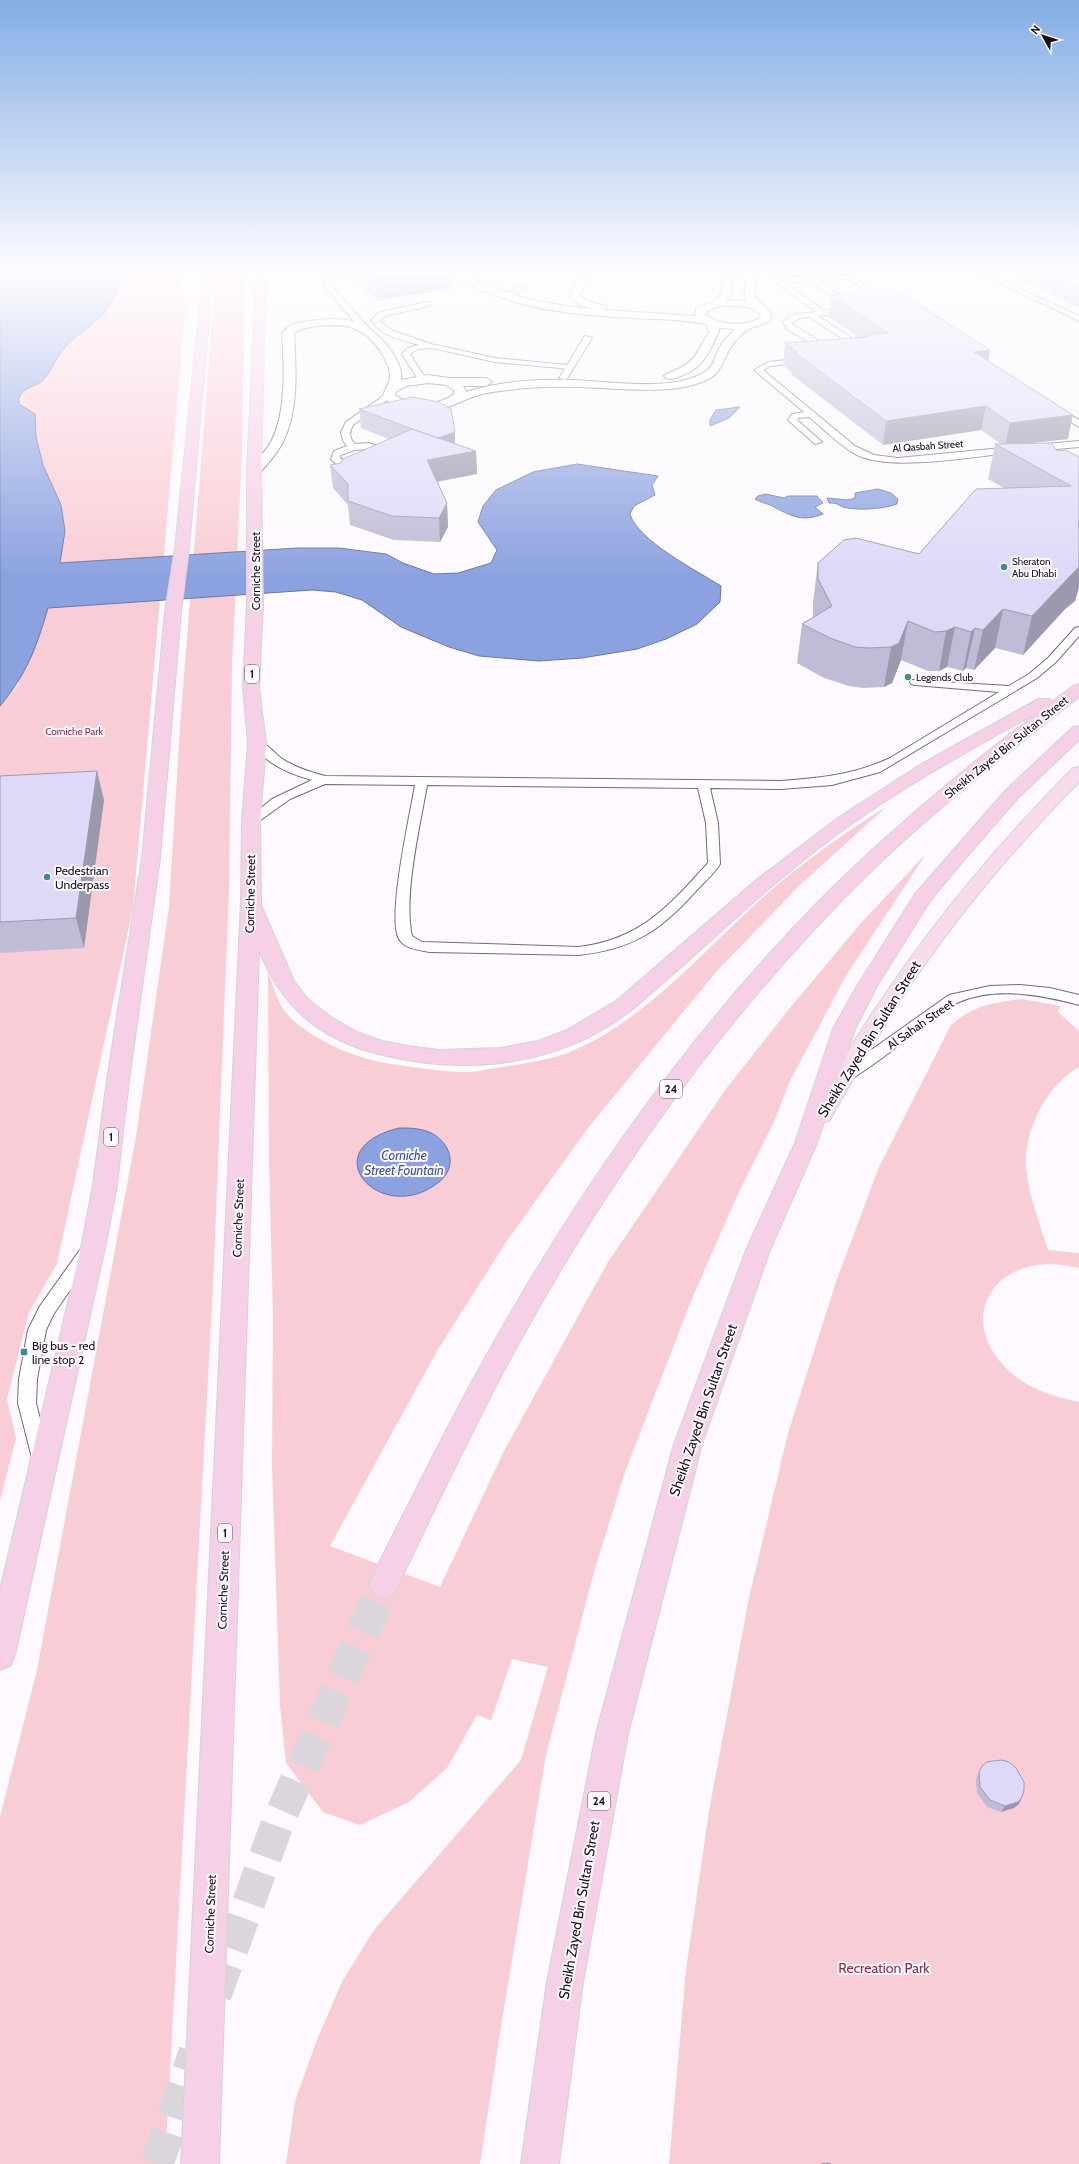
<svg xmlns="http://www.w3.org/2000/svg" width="1079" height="2164" font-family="Cabin,sans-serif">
<rect width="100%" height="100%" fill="#fdf9fe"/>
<path fill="#f9cdd5" d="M116,273h68l-4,4 -1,14 7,10 -53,607 -76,356 -28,48 -22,87 9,39 -16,63v-795l18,-22 43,-179 -18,-40 -7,-28 -1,-23 -16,-10c-2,-18 18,-15 26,-26 8,-10 12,-23 22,-33 11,-11 26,-18 36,-30 7,-8 12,-19 17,-29z
M216,273h26l3,11 -3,168 -10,215 -3,223 -16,397 -48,877h-165v-347l37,-147 99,-533 33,-230 11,-180z
M886,807l-86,78 -84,87 -128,156 -82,114 -69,109 -107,195 110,41 64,-136 104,-189 118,-173 64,-81 71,-85 65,-69 -79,120 -57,107 -17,43 -36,72 -46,105 -66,171 -31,100 -48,183 -46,278 -20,131h-194l9,-63 23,-64 25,-57 31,-50 147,-170 27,-93 -36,-8 -21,61 -14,-5 -30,53 -38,34 -49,23 -37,-13 -37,-49 -6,-58 -8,-240 1,-147 -4,-160 -1,-186c5,12 9,31 18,41 20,24 68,45 99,50 27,4 55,9 82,9 10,0 20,-3 30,-4 23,-4 50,-7 73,-16 72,-29 135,-102 192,-154 38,-34 81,-64 124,-91z
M1021,999l40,7 -3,6 21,19v36c-32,17 -56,65 -53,101 3,28 14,56 22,82l31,3v15c-90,-23 -134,63 -54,115 17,10 35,15 54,19v762h-410l17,-194 23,-159 40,-213 39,-165 48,-151 43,-115 72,-142c24,-20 40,-22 70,-26z"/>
<path fill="#8ca2e0" stroke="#6876a4" d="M0,273h116l4,13c-5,10 -10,21 -17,29 -11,11 -25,19 -36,30 -10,10 -14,23 -22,33 -8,11 -28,8 -26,26l16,10 1,23 7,28 18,40 4,26 -5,32 237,-15h42l47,6 17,9 31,11 24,-1 33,-10 6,-13 -19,-28 5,-16 13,-16 37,-18 44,-8 81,12 -6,9 3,10 -21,11 -4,8c7,26 67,57 91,72l-1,16 -23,22 -31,15 -29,10 -55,9 -43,3 -60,-5 -30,-9 -48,-20 -39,-27 -26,-8 -24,-2 -264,18c-12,41 -21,65 -48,98z
M740,407l-11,11 -19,8v-6l6,-10z
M878,489l13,4 7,6 -1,5c-14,5 -40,7 -54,3 -6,-2 -4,-4 -14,-4l-2,-5 21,2 7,-2v-5z
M766,494l18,4 4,-2h29l6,7 -8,4 8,7c-22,9 -33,1 -51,-8 -5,-3 -11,-3 -17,-7l3,-3z
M399,1128c10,0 20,0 30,4 21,9 30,34 10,50 -57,46 -129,-32 -40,-54z"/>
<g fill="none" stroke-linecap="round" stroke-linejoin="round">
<path stroke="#dad6db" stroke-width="33" stroke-dasharray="33 16" stroke-linecap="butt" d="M215,1995l63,-173 106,-238
M157,2164l38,-112"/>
<g stroke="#79677f" stroke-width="2">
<path id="service" d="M320,273h6l4,12 39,43v4h-6l-38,-45z
M978,273h8l93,43v5z
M842,274l10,3 39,24 -7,2 -36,-24 -30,1 37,26 -4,2 3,2 -1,2 -35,4 52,34 -7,2 -54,-35 -9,1 -9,5 37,24 2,7 -4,2h-3l-2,-6 -34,-21 -4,-7 12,-8 22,-2 -40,-28 13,-6zM810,281l38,27h2l-25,3 -39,-27z
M520,286l4,2 -2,1 -14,9 -7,-2z
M426,302h3v4l-43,10 -7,5 14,10 38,13 64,14 72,7 18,-29 7,2 -26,42 -7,-2 6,-9 -5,-1 -65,-6 -63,-14 -14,1 -8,5 16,25 -4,2h-3l-17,-27 6,-6 11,-3c-17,-5 -38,-9 -48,-25l9,-8z
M804,358l4,2 -1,2 -37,4 -7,4 92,76 19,9 24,3 114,-11 4,3 -4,3c-40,3 -120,19 -155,2 -17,-9 -33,-26 -48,-38l-11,1 -1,2 25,22 -7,2 -27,-24 4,-6 12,-2 -50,-42 14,-8z
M386,394l7,2 -40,29c-4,8 -4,13 2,19l14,-1 19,7 3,6c-12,17 -46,20 -60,3l3,-8 13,-5 -4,-5 -2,-9 5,-10zM368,449l15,7c-10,12 -32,12 -43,2l1,-3 13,-5z
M1052,407h6l21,13v7l-27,-16z
M1079,441v6l-45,4 -4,-3 4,-3z
M1079,627v9l-23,26 -19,16 -157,94 -48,13 -51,4 -71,-1 8,35 2,41c-6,10 -16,18 -24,27 -36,40 -63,58 -117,64l-149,-3c-11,-2 -27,-3 -32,-15 -10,-25 12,-122 17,-152l-90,-1 -35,15 -35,25 -4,1 -6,-4 27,-22 40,-19c-23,-6 -47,-17 -61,-37l6,-3c9,2 17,13 24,18 13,9 29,14 44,18l456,5c39,-3 73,-6 109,-23l109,-66 -84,-7 -4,-1 -1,-2 1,-2 98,6 20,-12 19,-16 27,-30zM427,785l271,3 8,35 2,40c-40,44 -67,76 -129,84l-157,-5 -10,-6c-9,-39 8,-110 15,-151z
M1020,985l30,3 29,7v10c-37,-10 -83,-19 -120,-3 -17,8 -32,22 -47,33 -20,16 -40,31 -62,45h-10l-2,-4 2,-4 109,-77 41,-9z
M88,1246l6,1 2,5 -43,63 -7,15 -9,49 -1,24 14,55 -2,6 -7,2 -7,-2 -2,-6 -14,-55 1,-24 9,-49 12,-24 42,-59z"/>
</g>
<g stroke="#79677f" stroke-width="2">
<path id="minor" d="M453,273h12l16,9 42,16 42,8 29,3 -14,-4 -10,-8 9,-24h10l-9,23 8,5 17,5v4l90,6 1,-7c6,-5 12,-4 18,-8 10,-6 8,-18 9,-28h10l-1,19 -6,8 21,1 -3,-5 2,-11 -3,-12h10l3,12 -2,11c6,8 16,12 18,22 -5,7 -13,7 -21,10 -5,2 -10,7 -14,11 -17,18 -10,35 -38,44 -26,9 -54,7 -81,6 -36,-2 -73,-4 -109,1 -10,1 -20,2 -30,5 -11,3 -20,8 -31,12 -18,5 -52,7 -65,-11 2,-9 8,-13 7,-22 -3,-19 -21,-42 -40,-47 -11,-3 -23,-2 -34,-1 -8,2 -16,2 -22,8 2,34 5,76 -11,108 -6,12 -16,22 -24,32h-10l-2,-3c7,-10 18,-18 24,-29 16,-32 13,-74 11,-109 7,-9 17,-11 27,-12 38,-5 60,-2 83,31 5,8 11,18 9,28l27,-5 21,3h37l6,4 -6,4h-23l3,6c34,-11 70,-13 105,-12 37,1 103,13 135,-9 8,-5 9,-15 13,-23 4,-7 10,-13 16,-19l-16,-1v4c-11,21 -14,35 -38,44 -5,2 -9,4 -15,2l-2,-2 2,-2c29,-11 28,-16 43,-42l-3,-8c-25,-5 -50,-5 -76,-6 -50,-3 -101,-7 -148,-28 -9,-4 -23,-9 -29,-17zM722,306c11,0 35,-2 39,11 -14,10 -42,9 -56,-3l5,-5zM428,383l18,2 8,5v4c-15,12 -43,13 -59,1l1,-3 10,-6z"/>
</g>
<g stroke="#d5d4d5" stroke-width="2">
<path id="primary" d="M1079,767v15c-61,62 -118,128 -167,201 -30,44 -56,91 -83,138l-8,2 -8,-2 -3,-6c75,-132 156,-239 263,-347z"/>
</g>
<g stroke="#d5d4d5" stroke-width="2">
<path id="trunk" d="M203,273h10l-24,275 -8,64 -21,246 -31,222 -12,105 -11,58 -91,412 -4,10 -11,5v-80l82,-347 11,-58 14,-105 35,-222 23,-246 10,-64z
M256,273h10l-5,198 2,134 -4,83 7,55 -6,78 1,84 33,76 14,18 23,18 26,15 25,9 26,5 31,4 61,-2 38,-7 29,-11 49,-29 138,-119 85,-65 84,-54 115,-64h12l2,3 21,-16 6,-2v13c-77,60 -154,120 -223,189 -136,137 -250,297 -342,466 -43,79 -81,161 -120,242l-10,4 -10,-4 -5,-10c19,-41 40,-80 60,-120 103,-205 229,-400 391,-564 69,-69 143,-131 220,-189 -74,41 -149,82 -217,134 -50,38 -96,81 -143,123 -26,22 -48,45 -78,62 -64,37 -143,43 -215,26 -63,-14 -104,-45 -128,-106l-40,1214h-38l60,-1262 1,-81 6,-78 -5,-55 4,-83v-134z
M1079,726v14l-62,59 -54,62 -33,40 -53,85 -22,43 -38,114 -47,107 -68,194 -74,290 -45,248 -24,182h-38l26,-182 49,-248 78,-290 72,-194 49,-107 38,-114 24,-43 58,-92 90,-103 68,-64z"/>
</g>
<use href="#service" fill="#fff" fill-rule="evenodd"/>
<use href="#minor" fill="#fff" fill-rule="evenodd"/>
<use href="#primary" fill="#f8dced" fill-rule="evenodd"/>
<use href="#trunk" fill="#f6d0e7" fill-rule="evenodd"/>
</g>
<path fill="#c0bbd6" d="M328,273h123l1,16 -75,11 -26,-22 -21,1z
M771,273h54l-32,4 -14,5 -9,-6z
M1007,273h72v35z
M831,295l157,66 80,78 -39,4 50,14v130l-4,14 -10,8 -42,46 -28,-7 -21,22 -8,-2 -3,3 -16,-4 -8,4h-11l-27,-11 -9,23 -8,4 -21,1 -14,-2 -25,-8 -27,-15 5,-39 11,-6v-16l5,-39 101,-9 85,-66 -16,-9 7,-35h6l-20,-14 -98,15 -91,-70v-2l-9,-8 2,-22 75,-5 -32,-22z
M359,409l117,42 1,23 -40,8 10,21 1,24 -8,15 -46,-2 -44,-15 -2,-20 -15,-17 -3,-23 11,-2 48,-24 -28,-11z
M0,776l104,24 -20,148 -84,5z
M982,1766l40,31 -3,7 -5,4 -13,4 -14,-5 -10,-14 -1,-14z"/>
<path fill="#9c98ae" d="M376,273h75l1,16 -75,11z
M780,273h45l-32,4 -14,5z
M990,350l-4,22 -12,-20z
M986,406l-5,24 -98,15 3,-24z
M1073,415l-5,24 -63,7 5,-23z
M455,432v19l-19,-12z
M476,451l1,23 -49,9 -1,-23z
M447,503l1,24 -8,15 -1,-24z
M1079,567v20l-4,14 -10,8 -42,46 9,-39 43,-45z
M1003,609l-8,39 -21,22 9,-40z
M908,621l-7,39 -9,23 -8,4 7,-40z
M955,627l-8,40 -8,4 7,-40z
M975,628l-9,40 -3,3 8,-39z
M97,771l7,29 -20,148 -8,-30z
M1022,1797l-3,7 -5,4 -13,4 4,-6z"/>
<path fill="#dfd9f9" stroke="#9c98ae" d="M1048,273h31v15z
M893,288l97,62 -16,2 99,63 -63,8 -24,-17 -100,15 -92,-69h3l-12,-9 82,-6 7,-3 14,-1 -57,-38z
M413,397l26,5 12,7 4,23 -17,6 -26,-9 -53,-20z
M412,429l64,22 -49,9 20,43 -8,15 -47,-2 -44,-15v-17l-18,-19 11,-2 2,-4z
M1051,443l6,8 9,-1 13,7v66h-1l1,6v38l-4,4 -43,45 -29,-7 -20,21 -8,-2 -4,4 -16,-5 -9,4 -11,1 -27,-11 -9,22 -8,4 -22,1 -14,-1 -25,-9 -28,-14 30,-18 -14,-27v-16l26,-23 12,-2 63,16 57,-65 95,-3 -76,-42z
M97,771l-21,147 -76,4v-146z
M1001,1760l8,2 7,6 8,14v8l-2,7 -4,5 -13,4 -15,-6 -10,-13 -1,-15 3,-6 5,-4z
M830,2163l1,1h-10z"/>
<linearGradient id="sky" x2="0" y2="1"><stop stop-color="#83ade5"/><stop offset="0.47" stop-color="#fefcff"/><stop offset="1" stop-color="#fefcff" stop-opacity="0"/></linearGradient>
<rect width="1079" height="576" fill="url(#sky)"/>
<g fill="#438b8b" stroke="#fdf9fe" stroke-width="1.5">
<circle cx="1004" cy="567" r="4"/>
<circle cx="908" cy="677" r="4"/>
<circle cx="47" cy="877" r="4"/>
<rect x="20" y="1348" width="8" height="8" rx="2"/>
</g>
<g text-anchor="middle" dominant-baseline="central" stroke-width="4" stroke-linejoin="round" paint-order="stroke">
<g font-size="10" fill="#150e17" stroke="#fdf9fe">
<text transform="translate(928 446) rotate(-4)">Al Qasbah Street</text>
</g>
<g font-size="10" fill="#150e17" stroke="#fdf9fe" text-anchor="start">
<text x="1012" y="561">Sheraton<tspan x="1012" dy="12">Abu Dhabi</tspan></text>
<text x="916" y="677">Legends Club</text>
</g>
<g font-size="10" fill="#882e48" stroke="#fdf9fe">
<text x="74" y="731">Corniche Park</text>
</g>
<g fill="#fdf9fe" stroke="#5b545c" stroke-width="1">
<rect x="245" y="665" width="14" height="18" rx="3"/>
<rect x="660" y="1080" width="22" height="18" rx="3"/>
<rect x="104" y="1128" width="14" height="18" rx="3"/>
<rect x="218" y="1524" width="14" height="18" rx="3"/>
<rect x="588" y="1792" width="22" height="18" rx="3"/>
</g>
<g font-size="11" font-weight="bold" fill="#150e17">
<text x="252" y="674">1</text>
<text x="671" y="1089">24</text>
<text x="111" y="1137">1</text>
<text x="225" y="1533">1</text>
<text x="599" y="1801">24</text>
</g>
<g font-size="12" fill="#150e17" stroke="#fdf9fe">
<text transform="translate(255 571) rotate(-90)">Corniche Street</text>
<text transform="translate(1006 747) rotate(-39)">Sheikh Zayed Bin Sultan Street</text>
<text transform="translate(250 894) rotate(-89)">Corniche Street</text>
<text transform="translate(920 1024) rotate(-35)">Al Sahah Street</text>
<text transform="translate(238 1218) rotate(-88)">Corniche Street</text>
<text transform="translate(223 1590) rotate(-88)">Corniche Street</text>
<text transform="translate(210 1914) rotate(-88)">Corniche Street</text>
</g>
<g font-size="12" fill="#150e17" stroke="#fdf9fe" text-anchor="start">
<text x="55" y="870">Pedestrian<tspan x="55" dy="14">Underpass</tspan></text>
<text x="32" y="1345">Big bus - red<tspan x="32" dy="14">line stop 2</tspan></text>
</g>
<g font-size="13" font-style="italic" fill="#3c529c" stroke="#fdf9fe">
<text x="404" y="1155">Corniche<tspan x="404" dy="15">Street Fountain</tspan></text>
</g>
<g font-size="14" fill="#150e17" stroke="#fdf9fe">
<text transform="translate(869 1039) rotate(-58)">Sheikh Zayed Bin Sultan Street</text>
<text transform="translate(703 1410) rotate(-71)">Sheikh Zayed Bin Sultan Street</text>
<text transform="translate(579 1910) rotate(-80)">Sheikh Zayed Bin Sultan Street</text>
</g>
<g font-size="14" fill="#882e48" stroke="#fdf9fe">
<text x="884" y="1968">Recreation Park</text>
</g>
</g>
<g transform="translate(1043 36) rotate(309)" stroke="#fdf9fe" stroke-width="3" paint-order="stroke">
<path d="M0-3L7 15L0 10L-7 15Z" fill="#150e17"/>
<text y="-6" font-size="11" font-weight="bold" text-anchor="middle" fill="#150e17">N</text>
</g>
</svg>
